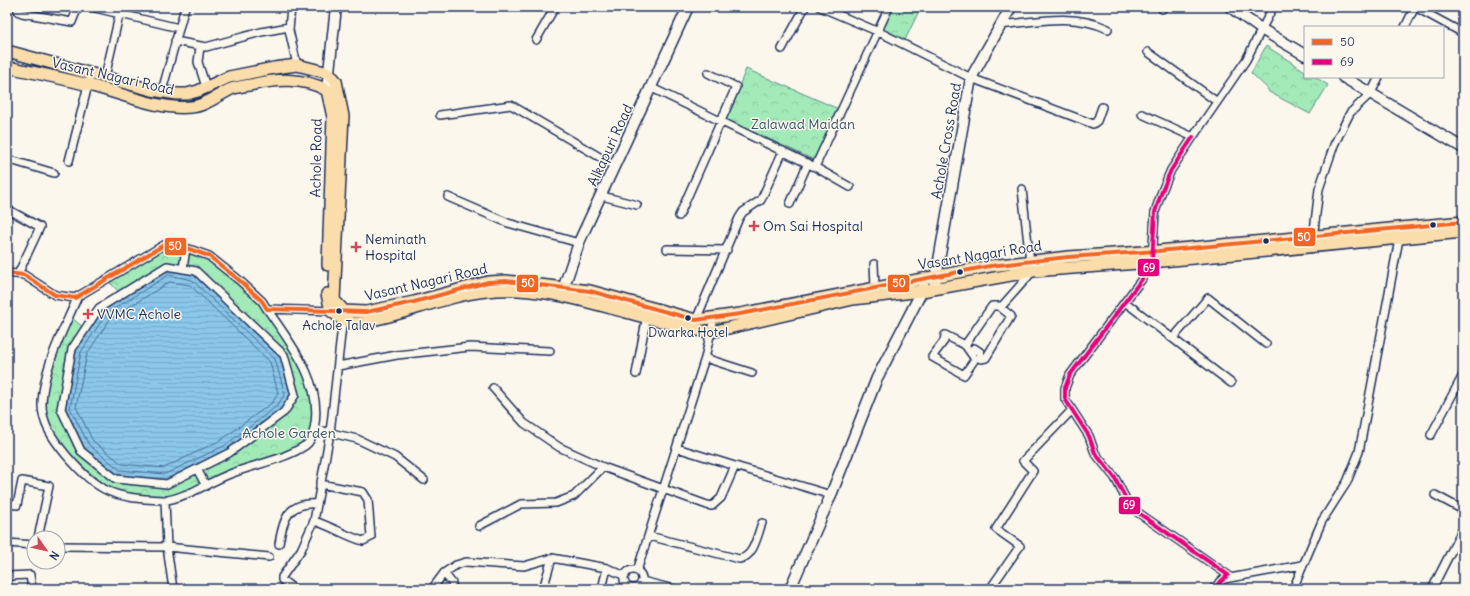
<svg xmlns="http://www.w3.org/2000/svg" width="1470" height="596" font-family="Delius,sans-serif">
<defs>
<pattern id="park-crowns" width="20" height="18" patternUnits="userSpaceOnUse"><rect width="20" height="18" fill="#a2eab8"/><path d="M2 6a3 3 0 1 1 6 0M12 15a3 3 0 1 1 6 0" fill="none" stroke="#8bc9a1"/></pattern>
<pattern id="water-rules" width="6" height="5" patternUnits="userSpaceOnUse"><rect width="6" height="5" fill="#8ac7ea"/><path d="M0 2.5h6" fill="none" stroke="#76abcb"/></pattern>
</defs>
<rect width="100%" height="100%" fill="#fbf7ec"/>
<filter id="ink" filterUnits="userSpaceOnUse"><feTurbulence type="fractalNoise" baseFrequency=".025" numOctaves="2"/><feDisplacementMap in="SourceGraphic" scale="8" xChannelSelector="R" yChannelSelector="G"/><feConvolveMatrix kernelMatrix="1 2 1 2 8 2 1 2 1" color-interpolation-filters="sRGB"/></filter>
<g filter="url(#ink)">
<path fill="url(#park-crowns)" stroke="#5e8c8b" d="M891,7h30l-17,35 -22,-11z
M1266,46l39,25v6h10l13,8 -18,29 -41,-22 -2,-4 -16,-15z
M746,69l95,41 -25,51 -90,-42z
M164,245l45,11 53,45 47,74 6,33 -7,35 -143,58 -60,-10 -31,-27 -30,-44 1,-38 26,-65 14,12 36,-35 -14,-14z"/>
<path fill="url(#water-rules)" stroke="#5e8ab2" d="M167,266l29,5 88,84 11,40 -11,17 -55,41 -62,31 -51,-5 -35,-28 -20,-42 11,-60 27,-41z"/>
<g fill="none" stroke-linecap="round" stroke-linejoin="round">
<path stroke="#476c96" stroke-width="1" d="M169,275l23,5 83,79 10,35 -8,12 -53,40 -59,28 -45,-4 -31,-25 -19,-37 11,-56 25,-38z
M170,282l20,3 80,77 8,31 -5,9 -52,38 -57,28 -42,-4 -29,-23 -17,-34 11,-53 23,-35z"/>
<g stroke="#1b2f5e" stroke-width="10">
<path id="street" d="M17,7l1,4 4,2 50,9 6,-15
M91,7l88,21
M291,7l-2,23 8,35
M820,7l59,25 92,46 122,46 4,-3 5,-14
M1415,7l48,26
M1162,9l2,-2
M1002,25c36,-4 73,-12 106,4
M1405,27l10,-20
M536,40l19,-33
M175,41l31,6 55,-15 28,-5
M200,47l-2,15 8,25
M782,49l23,-42
M1148,52l68,49
M105,77l16,-70
M652,88l163,79 74,-160
M162,91l23,-84
M1142,114l51,23 53,-77 27,-53
M440,115l71,-10 104,61
M1193,137l-22,33 -9,21 -7,21 -3,50 -10,17 -72,96 -5,13v11l24,37 6,17 20,25 15,29 98,68 -15,14
M7,159l47,14
M69,161l20,-80
M815,167l35,20
M1022,189l8,73
M602,196l35,9
M448,197l60,26 71,20
M790,204l18,-41
M7,209l33,18 -22,47
M679,216l57,-129 -28,-14
M1313,239l6,-50 15,-44 16,-32 21,-20 8,-16
M667,249l60,1
M874,264l1,23
M167,266l29,5 88,84 11,40 -11,17 -55,41 -62,31 -51,-5 -35,-28 -20,-42 11,-60 27,-41z
M183,269l3,-21
M7,273l17,2 31,20 20,3 89,-53 22,3 23,8 30,24 23,21 5,8 67,2
M78,296c-14,33 -34,69 -36,106 -1,21 11,37 24,53 33,38 47,43 97,45 9,1 20,-5 29,-8 13,-6 25,-13 38,-18 25,-10 54,-14 76,-29 4,-3 7,-11 8,-16 10,-46 -23,-85 -47,-120
M1125,302l106,81
M696,320l43,-102 4,-6 18,-12 22,-49
M945,335l20,10 10,14 -11,16 -32,-18 12,-16z
M1173,338l35,-40 58,46
M965,345l27,-39h10l31,-35
M974,348l6,4 1,7 5,-1 25,-42 -11,-9
M705,358l47,15
M338,366l59,-11 73,-8 80,4
M636,374l11,-59
M493,388l31,35 35,24 44,20 104,38 5,1 9,-8 14,-32 96,29
M314,429l43,10 38,18 29,23
M1431,435l32,-60
M677,448l58,18
M197,469l9,17
M1435,495l28,15
M7,504l10,1 5,-24 27,5 -11,52
M314,521c17,5 32,15 49,20l8,-4 -3,-37 -5,-8 -43,-8
M479,526l42,-22 35,-1 18,-7 29,-29
M649,536l90,23c15,-2 18,-23 23,-36
M7,543l27,2
M279,544c4,-25 9,-42 38,-40
M58,546l109,1 -2,-46
M624 579a9 9 0 1 1 18 0a9 9 0 1 1-18 0Z
M637,571l68,-213 9,-40
M444,573l8,10 1,6
M7,576l23,-1 2,14
M1224,579l78,-14
M642,581l32,8
M173,589l-6,-42 102,10
M294,589l-12,-9v-3l19,-27 13,-29 16,-88 13,-116
M432,589l12,-16 12,-8 10,-3 58,4 28,-8 55,10 18,8
M543,589l9,-31
M602,589l5,-21
M990,589l30,-43 -24,-17 37,-58 -10,-10 49,-51
M1293,589l29,-68 25,-39 12,-30 40,-213 -1,-4
M1432,589l31,-61"/>
</g>
<g stroke="#1b2f5e" stroke-width="13">
<path id="secondary" d="M1230,7l31,22 44,26
M1343,77l120,71
M327,90l9,-83
M935,283l36,-205 40,-71
M561,295l19,-55 108,-233
M790,589l41,-94 46,-117 45,-87 2,-12"/>
</g>
<g stroke="#1b2f5e" stroke-width="14">
<path id="primary" d="M7,51l145,39 25,4h10l11,-3 31,-14 45,-9 23,-3 32,8 7,8 7,35 -9,184 10,11 22,1 48,-10 74,-20 18,-1 84,10 106,29 44,-6 250,-48 78,-9 90,-6 305,-29
M7,67c30,6 60,12 89,20 30,8 63,23 95,20 14,-1 26,-11 38,-17 6,-3 14,-4 21,-5 26,-6 52,-8 77,5l6,27 -5,148
M327,294l4,17 12,9 10,3c46,-5 88,-27 133,-32 46,-6 95,9 140,21 25,7 51,13 76,19l9,1 142,-33 69,-8 111,-20 119,-9 311,-30"/>
</g>
<use href="#street" stroke="#fbf7ec" stroke-width="7"/>
<use href="#secondary" stroke="#fbf7ec" stroke-width="10"/>
<use href="#primary" stroke="#fbddab" stroke-width="11"/>
<g stroke="#fbf7ec" stroke-width="7">
<path id="bus-1" d="M7,273l17,2 31,20 20,3 89,-53 22,3 23,8 30,24 23,21 5,8 99,3 48,-10 74,-20 18,-1 84,10 106,29 44,-6 250,-48 78,-9 90,-6 305,-29"/>
</g>
<g stroke="#fbf7ec" stroke-width="7">
<path id="bus-2" d="M1193,137l-22,33 -9,21 -7,21 -3,50 -10,17 -72,96 -5,13v11l24,37 6,17 20,25 15,29 98,68 -15,14"/>
</g>
<use href="#bus-1" stroke="#f26522" stroke-width="4"/>
<use href="#bus-2" stroke="#e5007d" stroke-width="4"/>
</g>
</g>
<g fill="#1b2f5e" stroke="#fbf7ec" stroke-width="1.5">
<circle cx="1433" cy="225" r="3.5"/>
<circle cx="1266" cy="241" r="3.5"/>
<circle cx="960" cy="272" r="3.5"/>
<circle cx="339" cy="311" r="3.5"/>
<circle cx="688" cy="318" r="3.5"/>
</g>
<g fill="#d1495b" stroke="#fbf7ec" stroke-width="1.5">
<path d="M752 220h4v4h4v4h-4v4h-4v-4h-4v-4h4z"/>
<path d="M354 241h4v4h4v4h-4v4h-4v-4h-4v-4h4z"/>
<path d="M86 308h4v4h4v4h-4v4h-4v-4h-4v-4h4z"/>
</g>
<g text-anchor="middle" dominant-baseline="central" stroke-width="3" stroke-linejoin="round" paint-order="stroke">
<g font-size="13" fill="#1b2f5e" stroke="#fbf7ec">
<text x="339" y="325">Achole Talav</text>
<text x="688" y="332">Dwarka Hotel</text>
</g>
<g font-size="14" fill="#1b2f5e" stroke="#fbf7ec">
<text transform="translate(113 76) rotate(13)">Vasant Nagari Road</text>
<text transform="translate(946 141) rotate(-80)">Achole Cross Road</text>
<text transform="translate(610 145) rotate(-65)">Alkapuri Road</text>
<text transform="translate(316 158) rotate(-89)">Achole Road</text>
<text transform="translate(980 255) rotate(-9)">Vasant Nagari Road</text>
<text transform="translate(426 282) rotate(-13)">Vasant Nagari Road</text>
</g>
<g font-size="14" fill="#365470" stroke="#fbf7ec">
<text x="803" y="124">Zalawad Maidan</text>
<text x="289" y="433">Achole Garden</text>
</g>
<g font-size="14" fill="#1b2f5e" stroke="#fbf7ec" text-anchor="start">
<text x="763" y="226">Om Sai Hospital</text>
<text x="365" y="239">Neminath<tspan x="365" dy="16">Hospital</tspan></text>
<text x="97" y="314">VVMC Achole</text>
</g>
</g>
<g stroke="#fbf7ec" stroke-width="1.5">
<rect x="1293" y="227" width="23" height="20" rx="4" fill="#f26522"/>
<rect x="164" y="237" width="23" height="19" rx="4" fill="#f26522"/>
<rect x="1137" y="258" width="23" height="19" rx="4" fill="#e5007d"/>
<rect x="887" y="274" width="23" height="19" rx="4" fill="#f26522"/>
<rect x="516" y="274" width="23" height="19" rx="4" fill="#f26522"/>
<rect x="1118" y="496" width="23" height="19" rx="4" fill="#e5007d"/>
</g>
<g font-size="11" text-anchor="middle" font-weight="bold" fill="#fff">
<text x="1304" y="241">50</text>
<text x="175" y="250">50</text>
<text x="1149" y="272">69</text>
<text x="899" y="287">50</text>
<text x="528" y="287">50</text>
<text x="1129" y="509">69</text>
</g>
<rect width="1470" height="596" fill="none" stroke="#fbf7ec" stroke-width="24"/>
<rect x="12" y="12" width="1446" height="572" fill="none" stroke="#1b2f5e" stroke-width="1.5" filter="url(#ink)"/>
<rect x="1304" y="26" width="140" height="52" fill="#fbf7ec" stroke="#a1a7b3"/>
<rect x="1312" y="39" width="20" height="6" fill="#f26522" stroke="#a1a7b3"/>
<text x="1340" y="46" font-size="12" fill="#1b2f5e">50</text>
<rect x="1312" y="59" width="20" height="6" fill="#e5007d" stroke="#a1a7b3"/>
<text x="1340" y="66" font-size="12" fill="#1b2f5e">69</text>
<g transform="translate(46 550) rotate(124)"><circle r="19" fill="#fbf7ec" stroke="#a1a7b3"/>
<path d="M0-3L7 15L0 10L-7 15Z" fill="#d1495b"/>
<text y="-6" font-size="11" font-weight="bold" text-anchor="middle" fill="#1b2f5e">N</text>
</g>
</svg>
